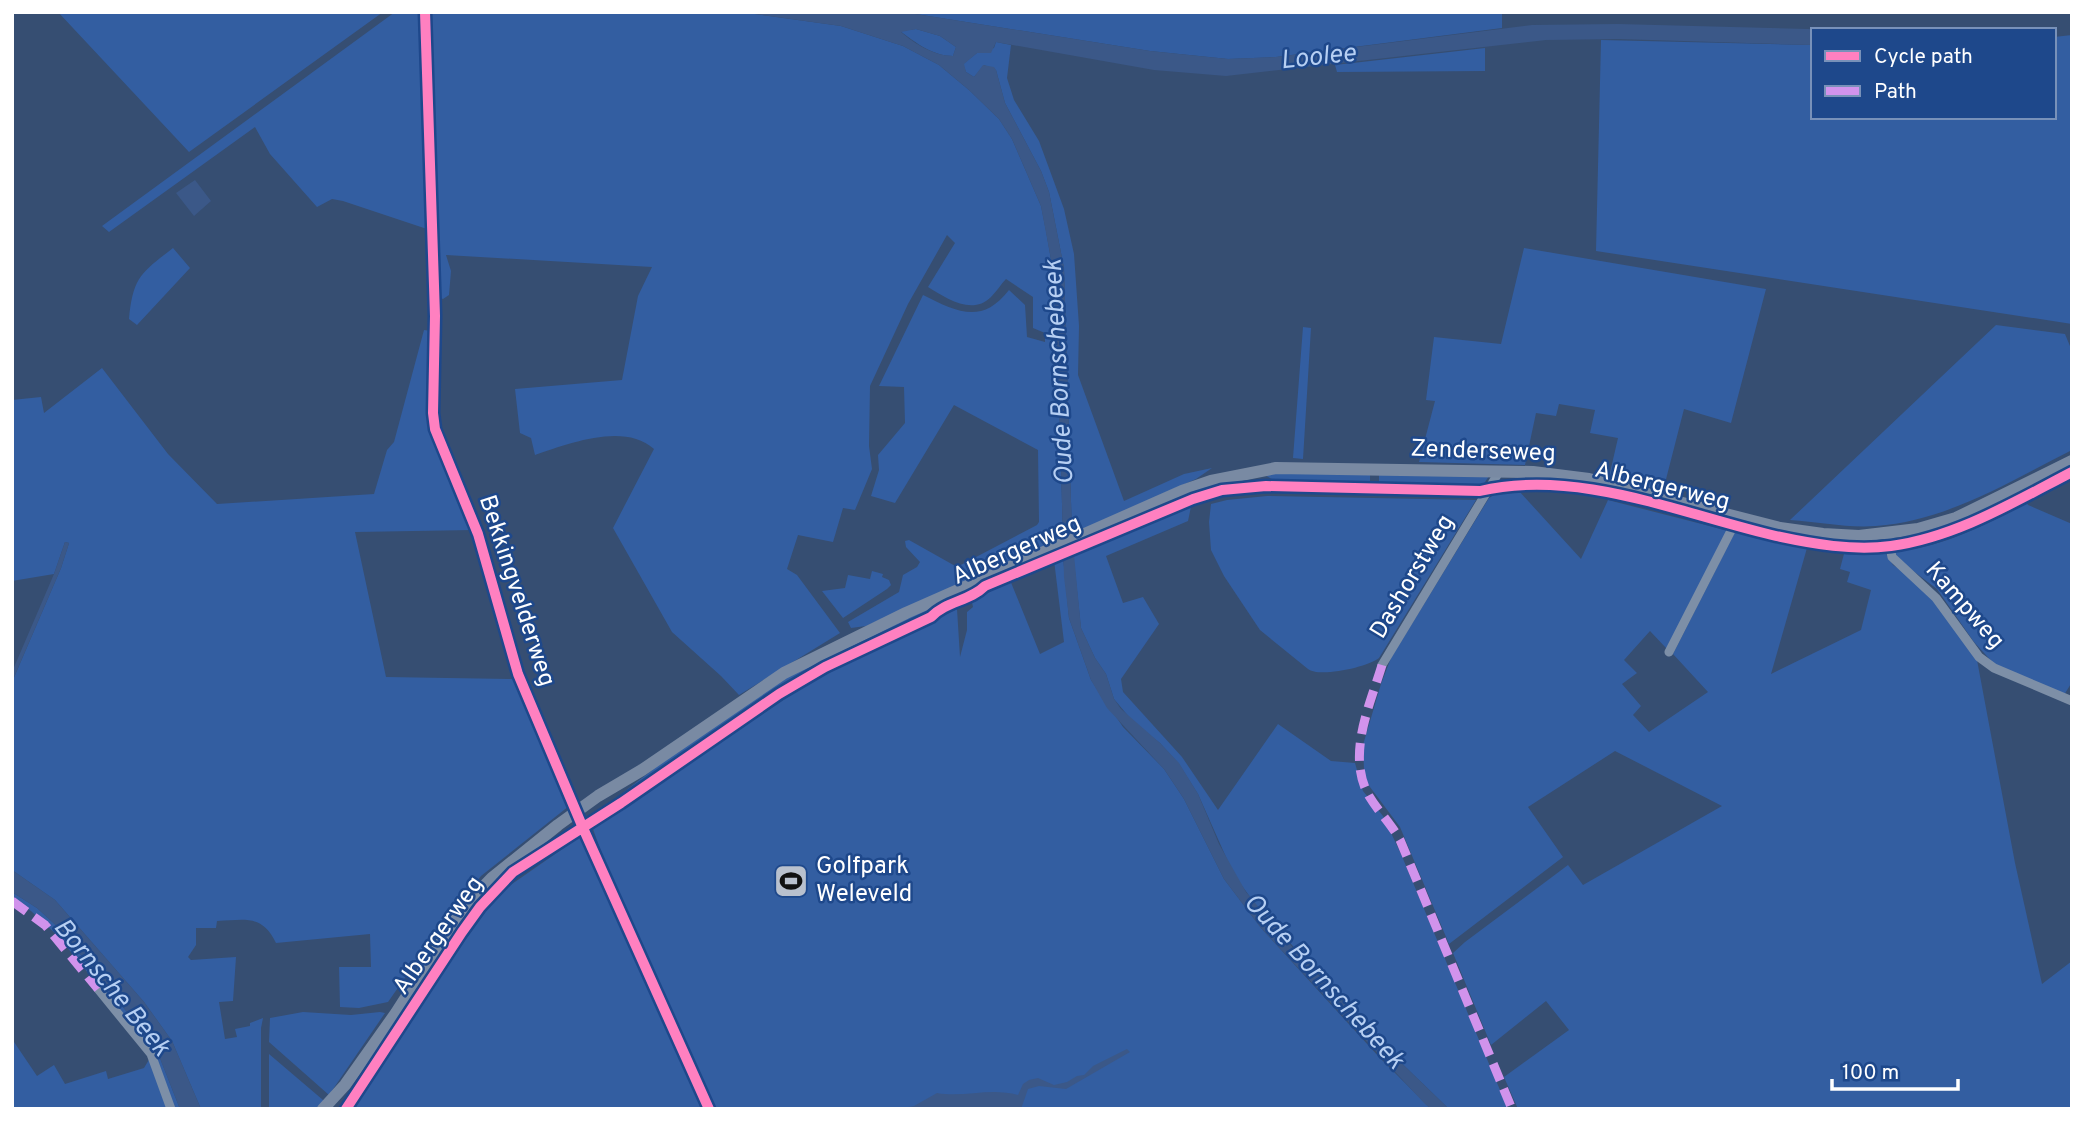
<svg xmlns="http://www.w3.org/2000/svg" width="2084" height="1121" font-family="Overpass,sans-serif">
<rect width="100%" height="100%" fill="#364e72"/>
<path fill="#335ea1" d="M58,12h325l-194,140z
M395,12h24l11,213 -3,4 -84,-28 -11,-2 -15,8 -47,-53 -15,-27 -146,105 -7,-6z
M431,12h310l100,14 62,20 36,19 30,25 30,29 13,20 29,67 5,25 7,40 5,87 5,181 -197,87 -15,2 -3,-6 51,-30 4,-17 14,-8 3,-5 -14,-15 -1,-6 4,-1 48,27 80,-42 2,-3 -1,-72 -84,-45 -59,98 -24,-7 8,-26 -1,-15 27,-32 -1,-36 -25,-1 44,-91c34,17 59,30 86,-5l16,15 2,32 18,5v-9l-12,-5v-31l-27,-18c-5,5 -9,12 -15,18 -19,19 -45,1 -63,-10l27,-44 -8,-8 -39,69 -38,82 -1,60 3,23 -17,41 -12,-2 -10,34 -35,-7 -11,34 10,6 43,58 -101,62 -18,-19 -49,-44 -59,-104 41,-79c-30,-27 -86,-5 -119,6l-4,-17 -11,-5 -5,-44 107,-9 16,-84 14,-29 -206,-12 5,16 -2,24 -6,4 -5,-2 -9,-237z
M903,12h599v16l-226,29 -48,2 -78,-8z
M916,29l24,7 16,11 -3,9c-20,0 -37,-13 -53,-25z
M2072,35v289l-476,-73 5,-211 212,5v72h241v-80z
M996,42l15,3 -4,33 7,22 25,41 25,68 10,45 5,72 -1,49 46,126 60,-27 28,-6 -16,11 -124,55 -8,-266 -15,-76 -8,-21 -36,-68 -9,-33 -12,-5 -10,12 -8,-5 -3,-8 14,-11 17,-5z
M1485,48v23l-148,1 -2,-7z
M173,248l17,20 -53,57 -8,-6c4,-42 12,-46 44,-71z
M1524,248l242,41 -35,134 -47,-14 -21,82 -54,-14 9,-39 -28,-5 5,-23 -36,-6 -3,12 -20,-3 -11,52 -106,-3 16,-61 -9,-1 8,-63 67,7z
M1996,325l69,9 7,17v99c-62,31 -125,71 -196,76 -29,2 -57,-4 -86,-6z
M1303,327l8,1 -8,131 -10,-1z
M424,330l7,1 -1,90 43,109 -118,2 31,145 130,2 53,127 -88,70 -41,52 -52,74 -29,6 -19,-1 -1,-40h32l-1,-33 -94,9c-14,-29 -31,-23 -59,-22l-1,7h-20v17l-8,12 3,3 45,-3 -3,44 -14,1 6,37 12,-2 -2,-8 15,-3v-3l13,-5 -2,10v81h-60l-29,-68 -28,-39 -89,-102 -43,-30v-188l49,-114 8,-25 -4,-1 -11,32 -42,7v-181l29,-3 3,16 58,-45 66,86 49,50 157,-10 13,-44 7,-8z
M1260,472l110,1v9l-95,-1z
M1379,473l110,3 -6,9 -104,-3z
M1519,491l62,68 27,-59 121,31 -62,118 -17,-18 -26,29 13,13 -15,11 19,22 -8,9 16,17 59,-40 -35,-38 62,-122 72,16 -36,126 90,-44 10,-40 -24,-8 3,-10 -10,-3 5,-19 38,-1 10,16 19,12 20,20 45,63 38,203 27,121 30,-23v148h-554l-14,-32 65,-47 -23,-29 -55,44 -38,-92 12,-11 103,-77 15,20 139,-79 -107,-55 -87,56 35,50 -114,87 -49,-117 -33,-44 -3,-13 -1,-25 18,-61 10,-26 98,-160 5,-3z
M1267,496l209,4 -97,158c-11,9 -60,20 -71,11l-48,-39 -36,-54 -13,-26 -2,-28 2,-18 16,-4z
M1192,502l-4,19 -82,35 17,47 20,-6 16,27 -38,55 2,13 59,65 36,53 60,-86 53,37 24,2 8,28 20,25 18,38 107,255h-59l-59,-57 -131,-143 -25,-34 -36,-81 -19,-30 -19,-21 -25,-19 -21,-25 -8,-25 -11,-16 -14,-30 -8,-76z
M2027,503l1,2 44,19v158l-8,13 -68,-29 -22,-24 -37,-53 -37,-28 -6,-10c46,-2 93,-27 133,-48z
M1063,557l6,61 22,62 32,47 41,42 20,30 40,80 37,49 118,129 52,52h-715l-112,-249 -11,-31 208,-141 54,-29 102,-50 3,48 7,-27v-18l6,-5 -1,-5 38,-22 30,74 24,-12 -10,-82z
M872,571l11,3 -1,3 7,3 2,5 -4,4 -44,29 -21,-27 23,-3 3,-13 22,4z
M936,604l-7,10 -106,49 -46,27 -179,127 -9,2 84,-65 115,-80z
M584,834l122,275h-352l67,-107 78,-109z
M12,892l25,16 23,21 96,119 24,61h-6l-21,-56 -95,-117 -27,-25 -19,-13z
M303,1012l48,3 29,-3 5,1 -56,82 -60,-53 1,-24z
M12,1039l25,37 17,-11 11,19 41,-13 2,8 36,-11 6,-10 19,51h-157z
M269,1054l54,46v2l-7,7h-47z"/>
<path fill="#3b5888" fill-rule="evenodd" d="M741,12h162l247,39 78,8 48,-2 256,-32 86,-1 229,6h-34v15l-195,-6 -72,1 -320,36 -72,-6 -158,-28 -5,11h-14l-13,11 2,8 8,5 9,-12 11,2 2,3 9,33 36,68 8,21 15,76 8,266 9,94 14,30 11,16 8,25 7,10 39,34 19,20 19,31 21,50 27,48 40,48 104,112 59,57h-18l-6,-5 -164,-176 -37,-49 -40,-80 -20,-30 -57,-61 -16,-28 -22,-62 -5,-41 -6,-219 -5,-88 -12,-64 -29,-67 -13,-20 -30,-29 -30,-25 -36,-19 -62,-20zM916,29l24,7 16,11 -3,9c-19,0 -38,-12 -52,-24z
M195,180l16,21 -17,15 -18,-23z
M65,542l4,1 -8,25 -49,114v-10l42,-98z
M12,870l43,30 89,102 28,39 29,68h-21l-24,-61 -96,-119 -23,-21 -25,-16z
M1127,1049l3,3 -64,37 -27,-3 -11,3 -7,20h-123l16,-3 23,-13c27,5 53,-6 81,2l5,-11 6,-4 9,-2 16,7 13,-3 10,-6 7,-1 9,-9z"/>
<g fill="none" stroke-linecap="round" stroke-linejoin="round">
<path stroke="#7d8fa7" stroke-width="9" d="M425,12l10,304 -2,97 2,16 43,105 40,140 60,143
M1887,533l5,24 44,41 43,59 15,11 78,33
M1669,652l69,-135
M1382,665l117,-193
M98,989l53,65 20,55"/>
<path stroke="#7d8fa7" stroke-width="10" d="M579,818l130,291"/>
<path stroke="#798aa3" stroke-width="12" d="M323,1109l22,-24 51,-72 68,-106 28,-29 66,-53 40,-29 44,-26 142,-97 122,-60 276,-122 29,-10 65,-13 257,4 56,7 191,49 43,6 36,2 59,-7 38,-11 116,-57"/>
<path stroke="#d193ec" stroke-width="9" stroke-dasharray="18 9" stroke-linecap="butt" d="M1382,665c-12,40 -36,90 -13,131 9,15 22,28 31,44l112,269
M12,901l33,24 53,64"/>
<g stroke="#1e488b" stroke-width="15">
<path id="cycleway" d="M425,12l10,304 -2,97 2,16 43,105 40,140 65,154 126,281
M346,1109l116,-177 18,-25 33,-35 108,-69 158,-109 46,-27 106,-50c15,-16 39,-16 54,-31l208,-87 29,-9 44,-4 214,5c98,-23 201,23 296,45 37,8 77,15 115,10 65,-9 123,-44 181,-74"/>
</g>
<use href="#cycleway" stroke="#ff80c0" stroke-width="10"/>
</g>
<defs>
<g id="stadium-square" transform="scale(1.75)"><rect x="-9" y="-9" width="18" height="18" rx="4" fill="#b9c1ce" stroke="#1e488b"/><path d="M0-5a6.5 5 0 1 0 0 10a6.5 5 0 1 0 0-10ZM-3.5-1.8h7v3.6h-7Z" fill="#111"/></g>
</defs>
<g fill-rule="evenodd">
<use href="#stadium-square" x="791" y="881"/>
</g>
<g text-anchor="middle" dominant-baseline="central" stroke-width="5" stroke-linejoin="round" paint-order="stroke">
<g font-size="24" fill="#fff" stroke="#1e488b">
<text transform="translate(1483 452) rotate(2)">Zenderseweg</text>
<text transform="translate(1662 487) rotate(14)">Albergerweg</text>
<text transform="translate(1017 551) rotate(-24)">Albergerweg</text>
<text transform="translate(1413 577) rotate(-59)">Dashorstweg</text>
<text transform="translate(516 591) rotate(72)">Bekkingvelderweg</text>
<text transform="translate(1964 606) rotate(49)">Kampweg</text>
<text transform="translate(439 936) rotate(-55)">Albergerweg</text>
</g>
<g font-size="24" fill="#fff" stroke="#1e488b" text-anchor="start">
<text x="816" y="867">Golfpark<tspan x="816" dy="28">Weleveld</tspan></text>
</g>
<g font-size="26" font-style="italic" fill="#b6cff3" stroke="#1e488b">
<text transform="translate(1318 58) rotate(-6)">Loolee</text>
<text transform="translate(1060 372) rotate(-93)">Oude Bornschebeek</text>
<text transform="translate(1323 982) rotate(48)">Oude Bornschebeek</text>
<text transform="translate(111 988) rotate(51)">Bornsche Beek</text>
</g>
</g>
<rect width="2084" height="1121" fill="none" stroke="#ffffff" stroke-width="28"/>
<rect x="1811" y="28" width="245" height="91" fill="#1e488b" stroke="#7891b9" stroke-width="2"/>
<rect x="1825" y="51" width="35" height="10" fill="#ff80c0" stroke="#7891b9" stroke-width="2"/>
<text x="1874" y="63" font-size="21" fill="#ffffff">Cycle path</text>
<rect x="1825" y="86" width="35" height="10" fill="#d193ec" stroke="#7891b9" stroke-width="2"/>
<text x="1874" y="98" font-size="21" fill="#ffffff">Path</text>
<path d="M1832 1079v10h126v-10" fill="none" stroke="#ffffff" stroke-width="3.5"/>
<text x="1842" y="1079" font-size="21" fill="#ffffff" stroke="#1e488b" stroke-width="5" paint-order="stroke">100 m</text>
</svg>
